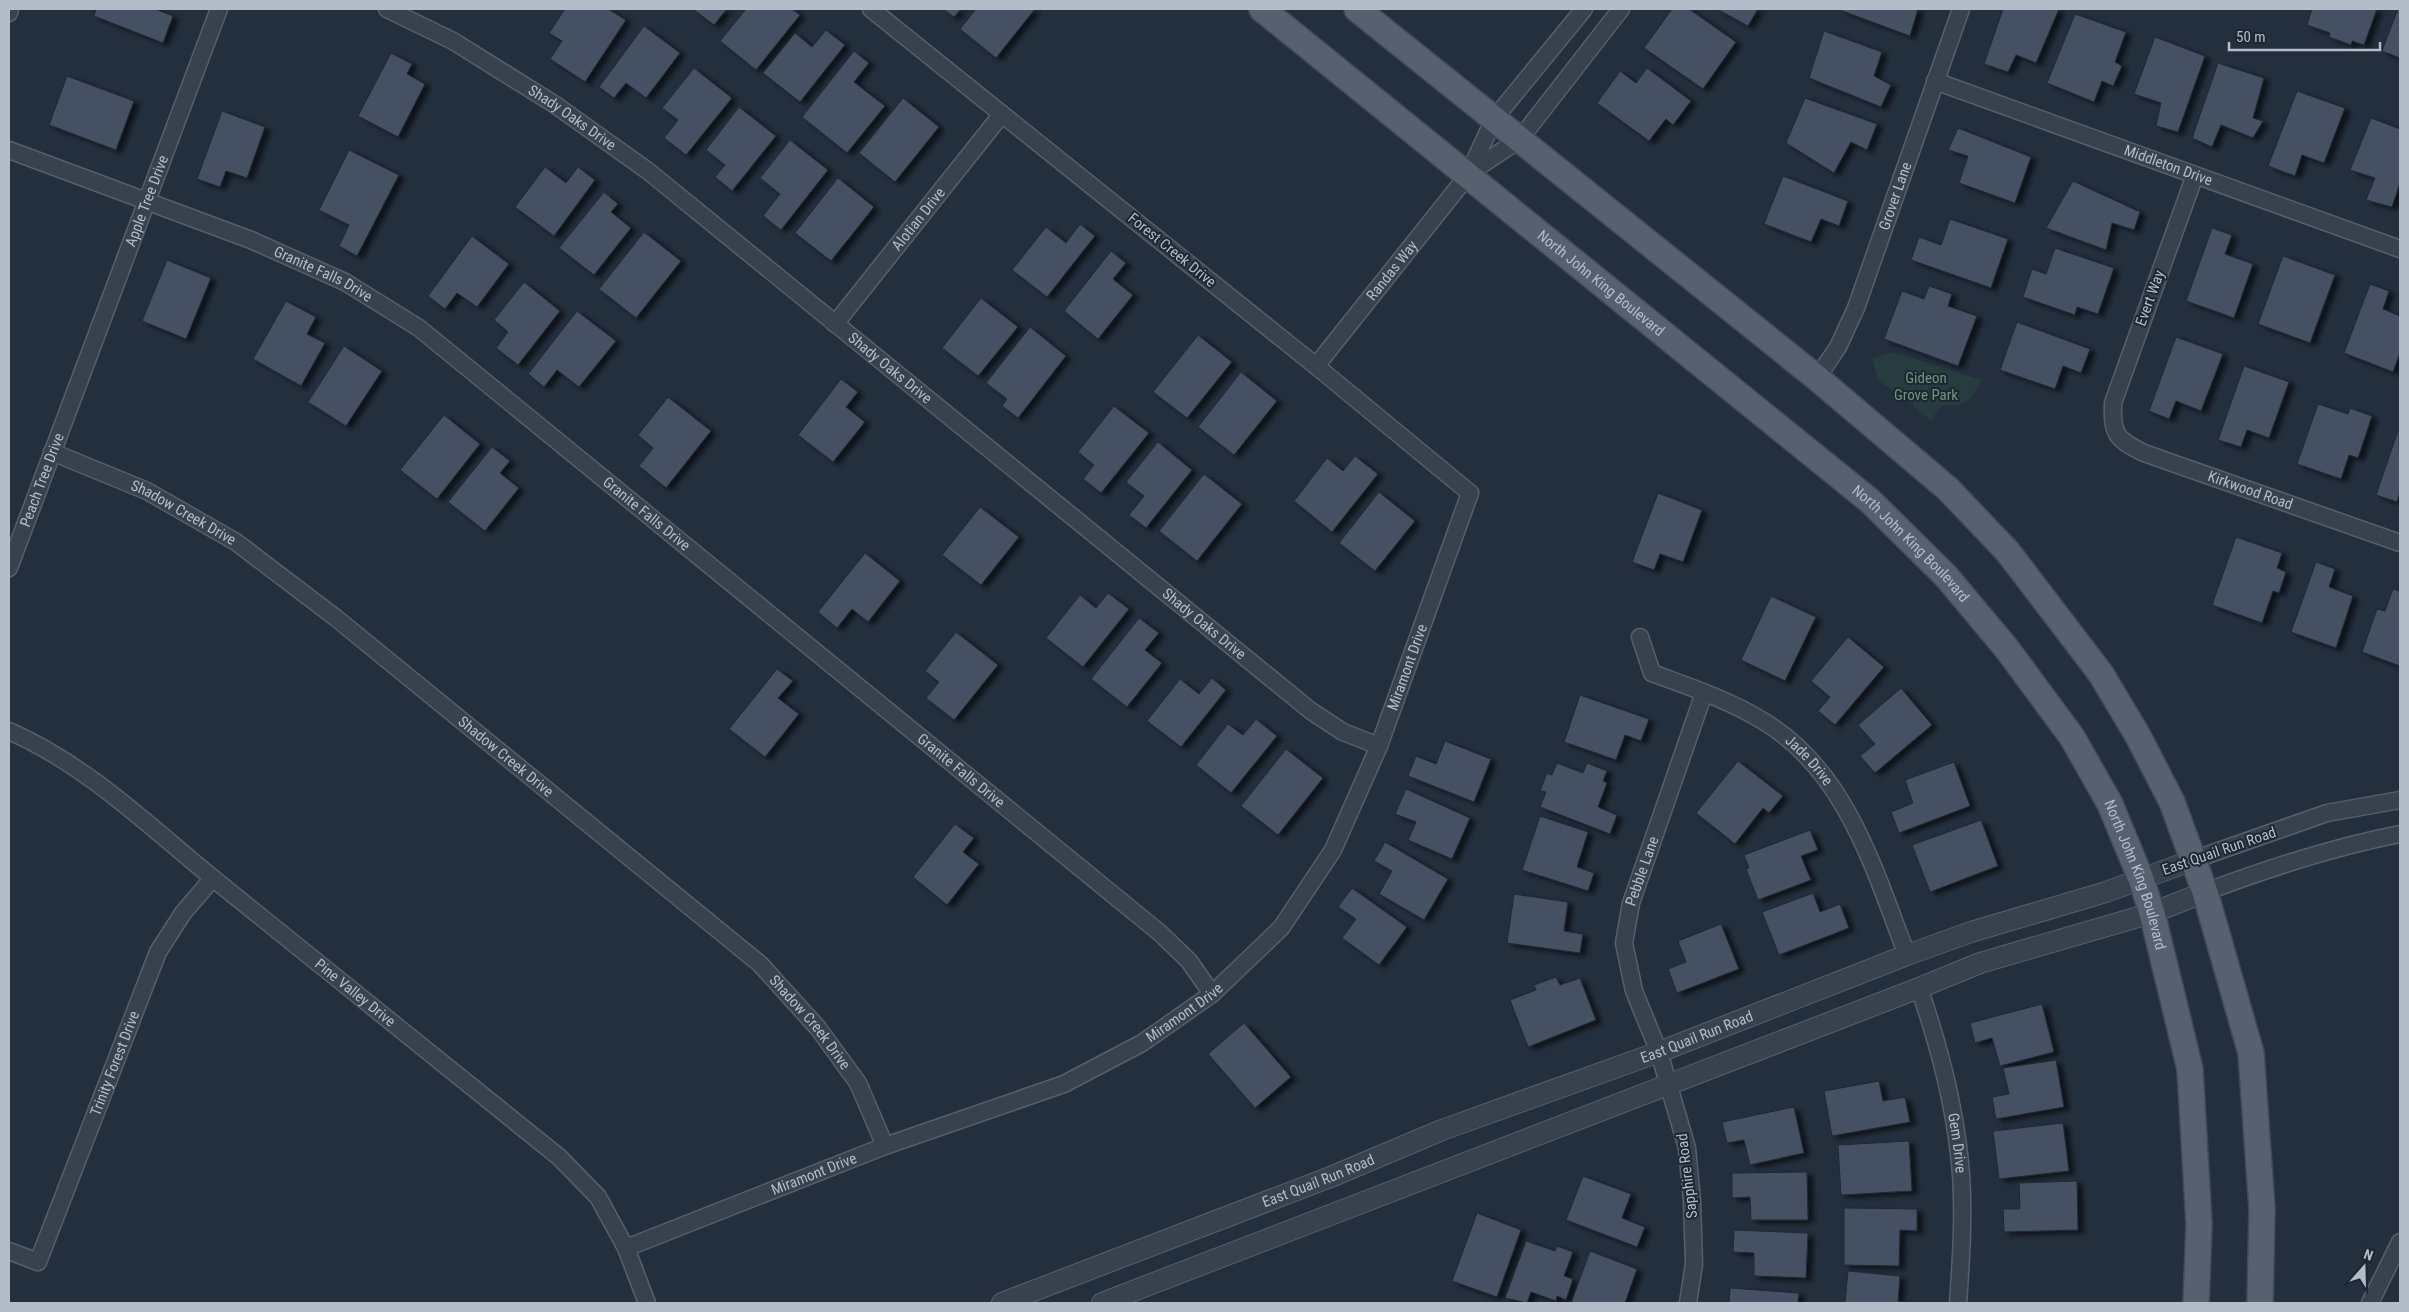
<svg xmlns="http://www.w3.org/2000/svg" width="2409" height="1312" font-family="'Roboto Condensed',sans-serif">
<defs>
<filter id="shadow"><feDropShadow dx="5.5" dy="3" stdDeviation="2.5" flood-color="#0009"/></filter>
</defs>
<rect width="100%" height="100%" fill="#242f3e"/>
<path fill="#263c3f" d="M1891,353l12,2 79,25c-5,8 -9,18 -17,22 -19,10 -18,-8 -34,19l-22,-19 -31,-22 -6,-22z"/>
<path fill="#455162" stroke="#1f2835" filter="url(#shadow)" d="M96,9h59l18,7 -10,27 -69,-27z
M565,9h43l18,11 -41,62 -35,-23 12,-18 -13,-8z
M693,9h34l-13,16z
M746,9h46l8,6 -44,55 -36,-29z
M943,9h18l-7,8z
M976,9h59l-39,49 -36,-29z
M1672,9h17l47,33 -33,47 -59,-41z
M1717,9h41l-10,17z
M1837,9h81l-8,27z
M2003,9h56l-23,54 -20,-8 -8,17 -24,-8z
M2312,9h65l-13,36 -12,-4 -1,4 -22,-8 1,-4 -23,-8z
M2398,9h2v49l-18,-7z
M2075,14l51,18 -11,30 7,4 -9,20 -11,-5 -8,21 -47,-19z
M644,26l36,27 -34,45 -20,-15 -12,15 -15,-11z
M826,30l19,15 -45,57 -37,-29 32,-40 17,14z
M1824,31l58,21 -8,24 17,9 -10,22 -72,-29z
M2155,37l50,19 -27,76 -22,-6 5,-23 -27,-9z
M854,51l15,12 -15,19 31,24 -38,47 -45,-36z
M391,53l21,11 -5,10 18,10 -27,53 -40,-21z
M2218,63l46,15 -11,40 10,3 -10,17 -32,-13 -9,22 -20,-9z
M694,68l38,30 -46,57 -22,-17 14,-18 -16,-12z
M1647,68l44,33 -18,24 -7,-6 -17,22 -52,-38 23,-32 16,12z
M67,76l67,25 -18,49 -67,-25z
M2297,91l48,17 -21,55 -22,-8 -7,21 -27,-10z
M903,98l36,29 -44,55 -36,-29z
M1805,98l72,26 -10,26 -16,-8 -17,31 -48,-30z
M739,107l37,29 -44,55 -17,-14 10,-12 -19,-15z
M222,111l43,16 -18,51 -21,-7 -6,16 -23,-8z
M2371,118l29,11v54l-8,24 -26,-7 9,-22 -25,-8z
M1958,128l73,29 -16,46 -56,-20 9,-27 -20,-6z
M790,140l38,30 -47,60 -18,-14 17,-22 -20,-16z
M349,150l50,25 -42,81 -18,-10 10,-21 -30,-15z
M545,167l21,16 12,-16 17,13 -41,56 -39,-29z
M1783,176l65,25 -9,25 -18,-7 -10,23 -47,-18z
M838,178l36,29 -43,54 -36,-28z
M2073,181l67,31 -6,18 -22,-7 -6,27 -60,-22z
M604,192l14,12 -7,8 20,16 -37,47 -35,-27z
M1950,219l58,20 -17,49 -80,-28 8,-23 22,8z
M1080,224l15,12 -48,61 -35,-27 34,-43 20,16z
M2212,228l20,7 -7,19 28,10 -19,54 -48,-17z
M644,232l37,29 -45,57 -37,-29z
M472,236l37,28 -32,43 -20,-14 -12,16 -17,-13z
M2055,248l59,20 -16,46 -21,-7 -2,8 -52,-18 9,-28 14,5z
M1111,251l15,12 -13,16 20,16 -35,44 -34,-28z
M2283,256l52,19 -25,68 -52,-19z
M167,260l44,18 -25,61 -44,-18z
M524,282l36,29 -42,54 -22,-17 12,-16 -14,-12z
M2370,284l19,7 -6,18 17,7v37l-7,19 -49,-19z
M1929,286l23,8 -4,12 29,10 -19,50 -74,-27 18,-48 22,8z
M981,298l37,29 -40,49 -36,-28z
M286,301l30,16 -9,17 18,9 -24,43 -48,-27z
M577,311l39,30 -37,46 -22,-17 -13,17 -16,-13z
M2017,322l73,27 -9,24 -18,-7 -8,23 -55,-19z
M1030,327l36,29 -48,62 -16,-12 5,-7 -21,-16z
M1198,335l34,27 -45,56 -34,-26z
M2176,337l47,17 -22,57 -25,-10 -7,18 -20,-8z
M344,346l38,25 -36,55 -38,-24z
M2244,366l45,16 -20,56 -22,-8 -6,17 -23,-7z
M1241,372l36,29 -43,54 -36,-28z
M841,379l17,13 -12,15 19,15 -32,40 -35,-27z
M668,397l43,34 -45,57 -27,-22 14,-18 -15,-13z
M2318,404l30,10 2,-6 22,8 -14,42 -9,-3 -8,24 -44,-15z
M1114,406l35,27 -48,60 -18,-14 11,-14 -16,-13z
M444,415l36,29 -43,55 -37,-29z
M2399,428l1,64 -3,10 -21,-7z
M1158,442l34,28 -46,58 -17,-13 15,-19 -18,-14z
M492,447l18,14 -10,12 19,15 -34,43 -37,-29z
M1355,456l23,18 -46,58 -38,-31 33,-43 16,13z
M1204,474l38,30 -45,57 -38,-30z
M1379,492l36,29 -40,50 -36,-28z
M1658,493l44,17 -19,52 -23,-8 -6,16 -22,-8z
M980,507l39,30 -38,48 -39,-30z
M2236,537l46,16 -5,15 9,4 -7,21 -6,-2 -11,32 -50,-18z
M865,553l35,28 -32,41 -16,-13 -15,19 -19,-16z
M2316,562l19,7 -6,18 24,9 -17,52 -45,-16z
M2393,589l7,2v75l-38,-14 15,-43 8,2z
M1108,593l21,16 -46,58 -37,-29 34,-43 16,13z
M1771,596l45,21 -31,64 -44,-21z
M1139,618l20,15 -14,17 17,13 -35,44 -36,-28z
M956,632l42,33 -44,55 -28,-22 13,-16 -14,-11z
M1848,637l36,30 -49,58 -17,-14 12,-14 -19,-16z
M777,669l16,12 -15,17 21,16 -34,43 -36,-28z
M1212,678l14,12 -45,57 -34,-26 33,-42 19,15z
M1901,688l31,37 -57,48 -15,-17 15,-12 -17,-19z
M1580,695l69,24 -8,22 -16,-6 -9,25 -52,-18z
M1256,719l21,17 -46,57 -35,-28 32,-41 15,11z
M1445,741l46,18 -17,43 -66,-26 8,-20 20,8z
M1286,749l37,29 -45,57 -37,-29z
M1738,761l45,35 -14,17 -6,-5 -28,36 -39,-31z
M1954,762l16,44 -71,27 -8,-21 22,-9 -8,-23z
M1557,763l26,10 4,-10 20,8 -4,10 4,2 -9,24 19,8 -7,19 -70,-27 6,-15 -6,-1 7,-18 5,2z
M1406,789l64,29 -18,41 -44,-19 8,-18 -21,-8z
M1540,816l48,16 -11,35 17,6 -6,18 -66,-21z
M1981,820l17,46 -68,26 -18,-47z
M955,824l19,14 -11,14 16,12 -32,41 -34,-28z
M1810,830l8,20 -17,6 10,24 -53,20 -12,-31 3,-1 -5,-13z
M1385,842l63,37 -24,41 -45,-26 13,-23 -18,-10z
M1352,888l55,39 -28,38 -37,-27 14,-19 -18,-12z
M1813,893l7,19 20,-8 9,24 -70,27 -17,-43z
M1514,894l54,8 -4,29 19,3 -3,19 -73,-10z
M1721,924l18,45 -62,24 -9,-24 18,-7 -8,-21z
M1556,977l4,8 20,-7 16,42 -68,27 -18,-47 26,-10 -2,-5z
M2042,1004l12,48 -54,14 -8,-28 -17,5 -5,-20z
M1244,1023l47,54 -36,31 -47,-54z
M2056,1060l8,47 -68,12 -4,-22 17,-3 -6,-26z
M1879,1081l4,20 22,-4 5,25 -78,14 -8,-45z
M1794,1107l10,46 -54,12 -6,-25 -17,3 -5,-21z
M2063,1123l6,48 -70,8 -6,-48z
M1909,1141l3,50 -71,4 -3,-50z
M1807,1172l1,48h-57l-1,-23 -18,1v-25z
M1583,1176l48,18 -9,24 23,9 -8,20 -71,-27z
M2077,1181l1,49 -74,2 -1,-23h17l-1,-26z
M1844,1208l73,1v22l-17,-1 -1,36 -55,-1z
M1477,1213l44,17 -24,67 -45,-16z
M1734,1230l74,3 -2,45 -52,-2v-23l-21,-1z
M1526,1241l29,10 2,-5 16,6 -9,24 9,3 -7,21 -9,-4 -1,5 -25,-9 -4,11 -22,-5z
M1590,1251l47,18 -12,34h-54z
M1848,1271l52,5 -2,25 17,2h-70z
M1730,1288l69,5 -1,10h-69z"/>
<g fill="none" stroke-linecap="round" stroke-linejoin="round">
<g stroke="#565f6c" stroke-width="19">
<g id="minor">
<path id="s1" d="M387,9l66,32 101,63 94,67 663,540 32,21 36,14"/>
<path d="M9,13l1,-4"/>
<path id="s2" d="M1935,81l465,168"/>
<path id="s3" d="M9,150l242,90 94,42 74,46 741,605 29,28 23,33"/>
<path d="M1469,173l51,-34 101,-130"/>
<path id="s4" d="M2195,175l-82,228c-1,32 3,36 31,50l256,90"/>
<path id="s5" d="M835,324l167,-210"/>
<path id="s6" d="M1316,366l152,-191 26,-56 90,-110"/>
<path id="s7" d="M1817,378l21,-31 18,-39 105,-299"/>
<path id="s8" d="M52,452l95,39 89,51 100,76 424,346 58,64 40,55 27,63"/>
<path id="s9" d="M9,568l210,-559"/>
<path id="s10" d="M1640,637l12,36c38,14 77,27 111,48 84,50 111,149 144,234"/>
<path id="s11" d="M9,731c80,35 143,98 211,153 113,91 226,182 339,273l39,40 28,51 21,55"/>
<path d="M2193,860l134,-47 73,-13"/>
<path d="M2205,892c64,-24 128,-45 195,-58"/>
<path id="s12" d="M1919,988c21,60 37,122 42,186 3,43 0,87 -3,129"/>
<path id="s13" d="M626,1248l259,-102 179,-62 78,-41 70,-49 69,-66 52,-78 46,-104 91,-253 -154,-127 -445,-357"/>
<path id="s14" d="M9,1251l29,11 120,-310 25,-39 30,-35"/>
<path id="s15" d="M1688,1303l6,-39 -2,-63 -5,-53 -28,-96 -25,-61 -10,-48 7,-40 73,-210"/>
<path d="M2370,1303l30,-61"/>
</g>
</g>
<g stroke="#565f6c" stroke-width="22">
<g id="tertiary">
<path id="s16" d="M1002,1303l331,-127 109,-46 217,-78 248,-97 64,-23 135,-40 87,-32"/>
<path d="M1102,1303l817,-315 61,-25 172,-50 53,-21"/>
</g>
</g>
<g stroke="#414a57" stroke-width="28">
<g id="primary">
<path id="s17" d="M1262,9l608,492 76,75 61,73 65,88 38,67 31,75 11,34 38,156 9,155 -3,79"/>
<path d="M1357,9l460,369 131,111 60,63 93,122 37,62 34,66 33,90 46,161 11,156 -2,94"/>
</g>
</g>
<use href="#minor" stroke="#38414e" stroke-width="16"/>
<use href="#tertiary" stroke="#38414e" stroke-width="20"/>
<use href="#primary" stroke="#56606e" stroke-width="25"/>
</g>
<g text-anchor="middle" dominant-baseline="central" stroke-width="4" stroke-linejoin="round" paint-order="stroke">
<g font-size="15" fill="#b4bcc9" stroke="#1d2633">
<text stroke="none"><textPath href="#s1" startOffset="215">Shady Oaks Drive</textPath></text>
<text stroke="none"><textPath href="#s2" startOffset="248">Middleton Drive</textPath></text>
<text stroke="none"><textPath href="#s7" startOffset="199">Grover Lane</textPath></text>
<text stroke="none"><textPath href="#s9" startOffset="392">Apple Tree Drive</textPath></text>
<text stroke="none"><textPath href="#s5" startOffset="134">Alotian Drive</textPath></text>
<text transform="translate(1172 250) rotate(39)">Forest Creek Drive</text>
<text stroke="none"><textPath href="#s6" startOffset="122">Randas Way</textPath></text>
<text stroke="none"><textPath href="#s3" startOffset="338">Granite Falls Drive</textPath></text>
<text stroke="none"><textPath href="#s17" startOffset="436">North John King Boulevard</textPath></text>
<text transform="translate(2150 298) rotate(-70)">Evert Way</text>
<text stroke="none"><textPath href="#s1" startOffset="620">Shady Oaks Drive</textPath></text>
<text stroke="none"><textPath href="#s9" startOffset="94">Peach Tree Drive</textPath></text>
<text stroke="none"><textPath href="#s4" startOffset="420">Kirkwood Road</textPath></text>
<text stroke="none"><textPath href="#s8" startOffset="145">Shadow Creek Drive</textPath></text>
<text stroke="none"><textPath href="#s3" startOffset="742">Granite Falls Drive</textPath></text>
<text stroke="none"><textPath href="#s17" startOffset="841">North John King Boulevard</textPath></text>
<text stroke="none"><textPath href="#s1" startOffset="1025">Shady Oaks Drive</textPath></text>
<text stroke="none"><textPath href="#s13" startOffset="1028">Miramont Drive</textPath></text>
<text stroke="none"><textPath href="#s8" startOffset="550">Shadow Creek Drive</textPath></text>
<text stroke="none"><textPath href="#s10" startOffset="220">Jade Drive</textPath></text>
<text stroke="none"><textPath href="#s3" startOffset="1148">Granite Falls Drive</textPath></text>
<text transform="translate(2219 851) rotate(-19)">East Quail Run Road</text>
<text stroke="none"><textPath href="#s15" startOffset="445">Pebble Lane</textPath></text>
<text stroke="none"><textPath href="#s17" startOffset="1246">North John King Boulevard</textPath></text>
<text stroke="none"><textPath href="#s11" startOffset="435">Pine Valley Drive</textPath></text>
<text stroke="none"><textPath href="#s13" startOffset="608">Miramont Drive</textPath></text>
<text stroke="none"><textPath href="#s8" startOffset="955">Shadow Creek Drive</textPath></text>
<text stroke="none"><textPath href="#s16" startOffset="744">East Quail Run Road</textPath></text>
<text stroke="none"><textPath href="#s14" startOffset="244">Trinity Forest Drive</textPath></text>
<text stroke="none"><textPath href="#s12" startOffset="160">Gem Drive</textPath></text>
<text stroke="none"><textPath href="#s13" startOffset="202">Miramont Drive</textPath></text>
<text transform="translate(1687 1176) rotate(-97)">Sapphire Road</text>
<text stroke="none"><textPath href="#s16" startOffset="339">East Quail Run Road</textPath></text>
</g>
<g font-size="15" fill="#6b9a76" stroke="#1d2633">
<text x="1926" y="378">Gideon<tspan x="1926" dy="17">Grove Park</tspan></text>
</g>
</g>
<rect width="2409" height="1312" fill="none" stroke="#b4bcc9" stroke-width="20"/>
<g transform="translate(2364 1267) rotate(20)" stroke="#1d2633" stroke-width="4" paint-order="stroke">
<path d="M0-4L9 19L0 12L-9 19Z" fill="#b4bcc9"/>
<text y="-8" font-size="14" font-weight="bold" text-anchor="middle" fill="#b4bcc9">N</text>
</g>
<path d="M2229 42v8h151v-8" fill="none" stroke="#b4bcc9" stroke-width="2.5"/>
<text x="2236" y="42" font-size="15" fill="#b4bcc9" stroke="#1d2633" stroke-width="4" paint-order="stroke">50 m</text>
</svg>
